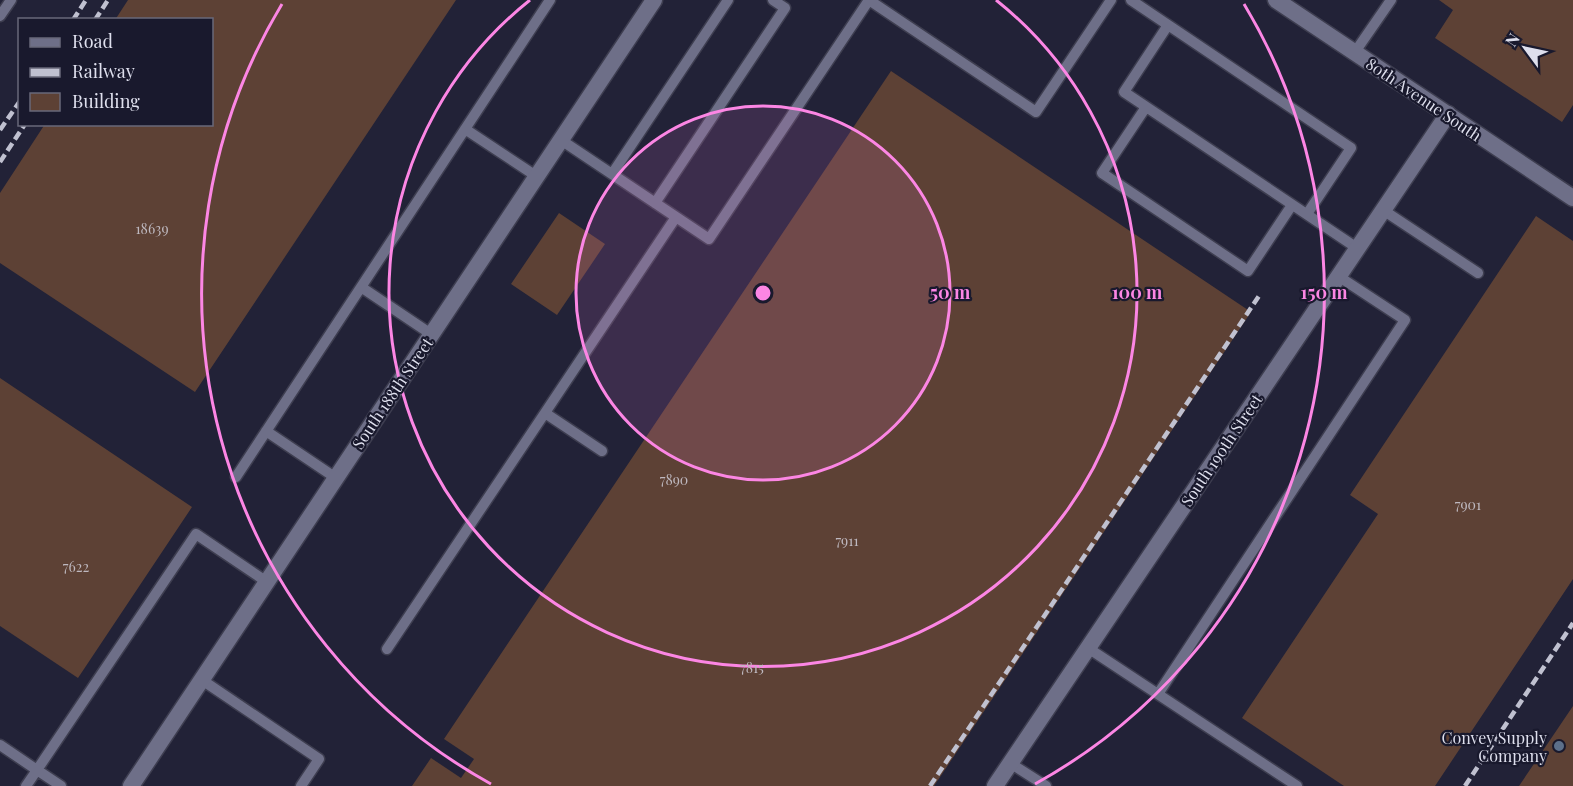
<svg xmlns="http://www.w3.org/2000/svg" width="1573" height="786" font-family="'Playfair Display',serif">
<rect width="100%" height="100%" fill="#222237"/>
<path fill="#5d4135" d="M128,0h328l-261,392 -195,-129v-70l45,-69h167v-104h-97z
M1439,0h134v105l-11,17 -127,-84 18,-28z
M891,71l360,241 -317,474h-522l19,-28 30,20 13,-19 -30,-20z
M559,213l46,31 -48,71 -46,-31z
M1536,216l37,25v338l-138,207h-91l-102,-68 136,-204 -28,-19z
M0,378l192,129 -114,171 -78,-52z
M1573,706v80h-54z"/>
<g fill="none" stroke-linecap="round" stroke-linejoin="round">
<g stroke="#3e3e50" stroke-width="13">
<path id="service" d="M869,0l167,112 75,-112
M1131,0l220,148 -44,66
M0,16l11,-16
M1168,25l-44,67 233,156
M1355,52l36,-52
M1146,107l-44,66 146,98 44,-66
M465,129l71,47
M561,140l148,99 160,-239
M612,174l116,-174
M655,203l130,-195 -12,-8
M1383,210l95,63
M361,287l70,47
M545,413l57,38
M266,431l70,47
M236,477l314,-477
M1088,648l209,138
M387,649l289,-432
M202,680l117,79 -18,27
M1158,694l247,-374 -67,-44
M0,745l37,25 -11,16
M1010,763l36,23
M61,786l-24,-16 159,-236 71,48"/>
</g>
<g stroke="#3e3e50" stroke-width="19">
<path id="minor" d="M131,786l523,-786
M995,786l453,-672"/>
</g>
<g stroke="#3e3e50" stroke-width="19">
<path id="tertiary" d="M1276,0l297,198"/>
</g>
<use href="#service" stroke="#6e6f88" stroke-width="10"/>
<use href="#minor" stroke="#6e6f88" stroke-width="16"/>
<use href="#tertiary" stroke="#6e6f88" stroke-width="16"/>
<path stroke="#c0c1d0" stroke-width="4.5" stroke-dasharray="9 4.5" stroke-linecap="butt" d="M73,20l13,-20
M95,20l13,-20
M0,130l20,-29
M0,162l25,-38
M930,786l329,-490
M1465,786l108,-163"/>
</g>
<circle cx="763" cy="293" r="187" fill="#fc86e4" fill-opacity=".12"/>
<g fill="none" stroke="#fc86e4" stroke-width="3">
<circle cx="763" cy="293" r="187"/>
<path d="M996 0A374 374 0 1 1 530 0"/>
<path d="M491 784A561 561 0 0 1 282 4M1244 4A561 561 0 0 1 1035 784"/>
</g>
<circle fill="#5c6f8a" stroke="#19192d" stroke-width="2" cx="1559" cy="746" r="6"/>
<g text-anchor="middle" dominant-baseline="central" stroke-width="4.5" stroke-linejoin="round" paint-order="stroke">
<g font-size="14" fill="#beb8bf">
<text x="152" y="228">18639</text>
<text x="674" y="479">7890</text>
<text x="1468" y="504">7901</text>
<text x="847" y="540">7911</text>
<text x="76" y="566">7622</text>
<text x="752" y="667">7815</text>
</g>
<g font-size="16" fill="#dedfed" stroke="#19192d">
<text transform="translate(1424 99) rotate(34)">80th Avenue South</text>
<text transform="translate(392 393) rotate(-56)">South 188th Street</text>
<text transform="translate(1221 450) rotate(-56)">South 190th Street</text>
</g>
<g font-size="16" fill="#dedfed" stroke="#19192d" text-anchor="end">
<text x="1547" y="737">Convey Supply<tspan x="1547" dy="18">Company</tspan></text>
</g>
</g>
<circle cx="763" cy="293" r="9" fill="#fc86e4" stroke="#19192d" stroke-width="3"/>
<g font-size="18" text-anchor="middle" font-weight="bold" fill="#fc86e4" stroke="#19192d" stroke-width="4.5" stroke-linejoin="round" paint-order="stroke">
<text x="950" y="299">50 m</text>
<text x="1137" y="299">100 m</text>
<text x="1324" y="299">150 m</text>
</g>
<rect x="18" y="18" width="195" height="108" fill="#19192d" stroke="#68687a" stroke-width="1.5"/>
<rect x="30" y="38" width="30" height="9" fill="#6e6f88" stroke="#68687a" stroke-width="1.5"/>
<text x="72" y="48" font-size="18" fill="#dedfed">Road</text>
<rect x="30" y="68" width="30" height="9" fill="#c0c1d0" stroke="#68687a" stroke-width="1.5"/>
<text x="72" y="78" font-size="18" fill="#dedfed">Railway</text>
<rect x="30" y="93" width="30" height="18" fill="#5d4135" stroke="#68687a" stroke-width="1.5"/>
<text x="72" y="108" font-size="18" fill="#dedfed">Building</text>
<g transform="translate(1525 48) rotate(303)" stroke="#19192d" stroke-width="4.5" paint-order="stroke">
<path d="M0-4.5L10 22L0 15L-10 22Z" fill="#dedfed"/>
<text y="-9" font-size="16" font-weight="bold" text-anchor="middle" fill="#dedfed">N</text>
</g>
</svg>
